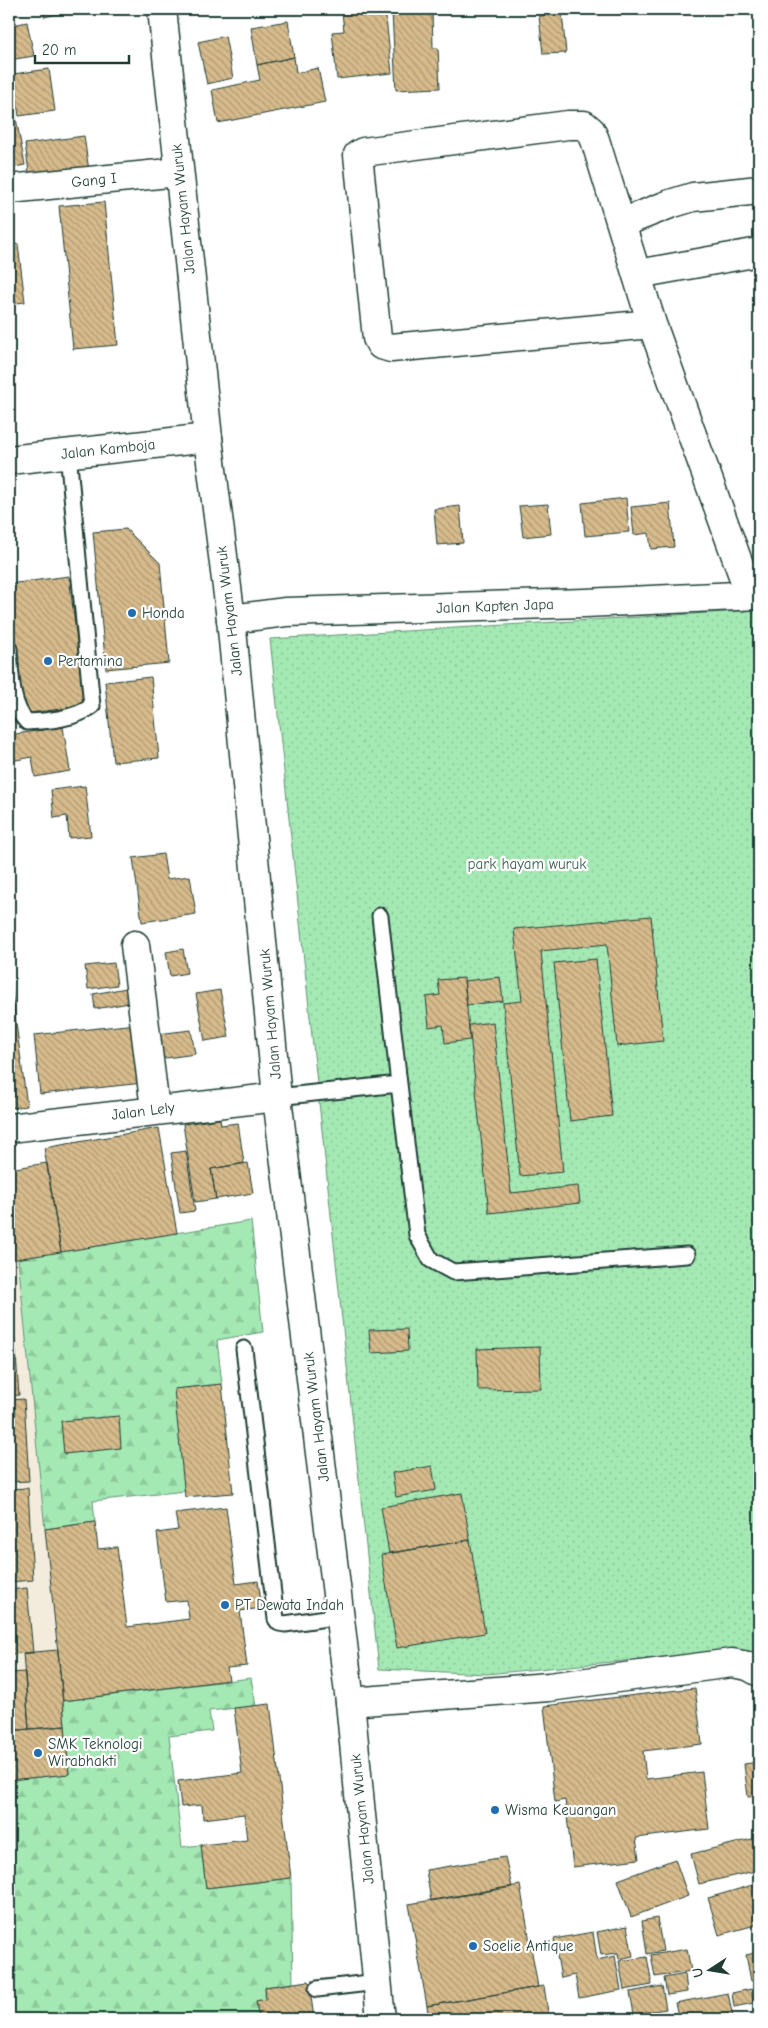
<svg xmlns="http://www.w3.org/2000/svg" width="768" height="2028" font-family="'Comic Neue',sans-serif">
<defs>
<pattern id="forest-firs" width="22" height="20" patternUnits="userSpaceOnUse" patternTransform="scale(1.25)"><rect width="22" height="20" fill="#a4e9b4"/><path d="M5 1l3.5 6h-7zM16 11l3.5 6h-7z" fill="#8dc99b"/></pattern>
<pattern id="park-dots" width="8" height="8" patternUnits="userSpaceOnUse" patternTransform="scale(1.25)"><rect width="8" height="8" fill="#a4e9b4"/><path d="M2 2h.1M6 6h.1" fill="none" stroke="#8dc99b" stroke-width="1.8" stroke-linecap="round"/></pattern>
<pattern id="building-back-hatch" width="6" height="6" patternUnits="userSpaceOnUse" patternTransform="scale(1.25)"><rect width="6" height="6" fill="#d7bb8c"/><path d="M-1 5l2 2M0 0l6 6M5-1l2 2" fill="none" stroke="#ae9973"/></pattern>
</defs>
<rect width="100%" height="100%" fill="#fff"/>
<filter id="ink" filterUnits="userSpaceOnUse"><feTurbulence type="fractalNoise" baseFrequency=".02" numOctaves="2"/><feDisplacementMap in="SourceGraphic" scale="10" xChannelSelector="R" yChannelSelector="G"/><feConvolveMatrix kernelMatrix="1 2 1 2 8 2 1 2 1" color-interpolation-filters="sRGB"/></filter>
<g filter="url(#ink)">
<path fill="#f3ebdc" d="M18,1258l51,516 -60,6v-520z"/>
<path fill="url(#forest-firs)" stroke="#629374" d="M251,1221l12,111 -46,8 5,44 -47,5 10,102 -92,10 2,21 -50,7 -27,-271z
M251,1678l5,28 -47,5 3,20 -43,5 13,111 19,-2 5,43 85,-10 2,105 -28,4 1,12 -10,2 3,18h-250v-239l60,-6 -6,-73z"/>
<path fill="url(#park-dots)" stroke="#629374" d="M759,610v1051l-24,-11 -248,24 -108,-5 -109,-1030z"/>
<path fill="url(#building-back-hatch)" stroke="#1f3d34" d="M43,9h39l-38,8z
M385,9l7,64 -55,6 -5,-47 12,-1 -2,-19z
M432,10l1,38h5l2,40 -44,2 -4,-78z
M562,13l4,40 -23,1 -4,-38z
M288,21l6,36 -37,8 -6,-38z
M27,22l7,34 -25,4v-34z
M225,36l8,42 -26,6 -9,-42z
M294,57l2,16 22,-5 7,34 -107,21 -6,-33 48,-10 -3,-15z
M49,69l6,42 -36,5 -6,-42z
M9,82l16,83 -16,3z
M84,136l5,35 -59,8 -5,-35z
M104,202l14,143 -45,4 -14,-143z
M18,244l7,58 -16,2v-59z
M626,498l3,34 -44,4 -3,-33z
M670,503l4,44 -23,2 -2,-16 -15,2 -3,-28z
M548,504l3,30 -28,3 -4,-31z
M460,506l3,37 -26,2 -3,-36z
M126,529l34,34 9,100 -63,6 -13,-137z
M69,576l16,130 -63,8 -13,-105v-25z
M151,677l8,81 -46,4 -8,-80z
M63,727l7,44 -35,6 -3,-20 -21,4 -2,-26z
M85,786l6,50 -22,2 -2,-22 -13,2 -3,-28z
M163,854l4,25 23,-3 6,38 -54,8 -9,-64z
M651,916l12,125 -46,5 -10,-102 -66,7 22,221 -43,4 -17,-173 19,-2 -8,-72z
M183,949l4,24 -17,3 -4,-24z
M596,959l16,157 -42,5 -16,-158z
M114,963l3,22 -29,4 -3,-23z
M9,970l18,136 -18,2z
M500,977l3,24 -36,4 -3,-24z
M464,978l6,62 -25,3 -2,-18 -14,2 -3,-30 14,-2 -2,-15z
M132,987l3,15 -40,7 -2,-15z
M220,990l9,47 -24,4 -9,-47z
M493,1022l18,171 67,-7 2,17 -91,10 -20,-188z
M136,1024l7,59 -103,11 -6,-59z
M191,1030l4,24 -43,6 -3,-25z
M220,1119l1,6 17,-2 6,40 -33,6 5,30 -21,3 -12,-78z
M159,1128l18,105 -116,19 -17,-104z
M186,1151l9,60 -15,2 -9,-60z
M47,1163l14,89 -52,8v-91z
M248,1163l5,30 -37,6 -5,-30z
M9,1290h2l8,105 -10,1z
M407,1329l1,22 -37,2 -2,-23z
M540,1347l1,42 -63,1 -1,-41z
M222,1384l11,109 -48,4 -11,-108z
M24,1399l5,82 -20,1v-82z
M119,1416l2,32 -57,6 -3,-33z
M432,1466l4,24 -40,7 -4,-24z
M28,1488l5,92 -24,2v-93z
M462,1493l8,47 -81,13 -8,-46z
M226,1507l10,77 22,-3 4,27 -22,3 7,55 -20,2 2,12 -166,21 -18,-172 50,-7 3,27 19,-2 10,80 62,-8 -2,-19 -21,2 -9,-69 21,-3 -3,-17z
M470,1540l15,93 -88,15 -16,-93z
M27,1588l6,65 -24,1v-64z
M58,1650l7,76 -36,3 -6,-76z
M25,1672l4,57 -20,2v-58z
M695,1688l7,56 -59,7 3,28 56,-7 7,57 -73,9 3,21 -66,8 -8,-67 -10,2 -11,-96z
M270,1704l21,174 -85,10 -5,-43 46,-5 -3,-26 -41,5 -1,-14 -21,2 -3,-26 64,-8 -8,-65z
M65,1726l4,48 -60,6v-49z
M759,1762v34l-11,1 -4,-33z
M752,1839l7,31 -60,14 -8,-30z
M505,1857l7,30 -81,14 -5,-31z
M675,1859l13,37 -57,21 -13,-37z
M756,1884l3,12v28l-40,11 -11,-37z
M520,1885l18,102 -111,19 -18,-102z
M657,1918l6,33 -16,3 -5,-33z
M627,1926l6,30 -14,3 -1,-6 -17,2 -4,-23z
M593,1932l4,28 18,-4 6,34 -42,8 -4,-23 -14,3 -7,-39z
M687,1949l4,22 -36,6 -4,-22z
M759,1952v28l-8,1 -5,-26z
M647,1957l5,28 -28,5 -5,-29z
M685,1974l2,18 -20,3 -3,-17z
M309,1981l5,38h-55l-3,-18 10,-2 -1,-12z
M544,1986l5,33h-120l-2,-13z
M662,1986l4,23 -32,5 -4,-22z
M751,1989l3,14 -20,4 -2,-14z
M728,1993l5,25 -54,1 -4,-16z"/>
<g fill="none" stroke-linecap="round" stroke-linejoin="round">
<g stroke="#1f3d34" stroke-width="19">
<path id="service" d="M9,649c2,23 1,56 18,73 21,-1 48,-3 65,-16l-24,-253
M380,916l19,168
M277,1097l122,-13 18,151 14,25 22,12 234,-17
M244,1349l32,270 3,4 6,1 55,-8
M317,1989l61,-7"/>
</g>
<g stroke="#1f3d34" stroke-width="31">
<path id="minor" d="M9,189l170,-17
M622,223l48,-19 23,-7 66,-7
M638,274l121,-22
M652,324l-261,24 -10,-3 -4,-7 -19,-183 5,-3 205,-27h16l7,6 4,9 57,184 98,271
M135,945l20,164
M9,1128l268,-31
M350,1702l199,-15 183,-24 16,3 11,6"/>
</g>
<g stroke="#1f3d34" stroke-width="31">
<path id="tertiary" d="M9,460l199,-22
M231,619l55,-7 299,-9 174,-8"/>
</g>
<g stroke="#1f3d34" stroke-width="31">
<path id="secondary" d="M162,9l46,429 23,181 46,478 73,605 31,317"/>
</g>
<use href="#service" stroke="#fff" stroke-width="15"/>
<use href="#minor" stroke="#fff" stroke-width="28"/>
<use href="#tertiary" stroke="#fff" stroke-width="28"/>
<use href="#secondary" stroke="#fff" stroke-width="28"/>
</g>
</g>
<g fill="#1f6fb2" stroke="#fff" stroke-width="2">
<circle cx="132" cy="613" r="5"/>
<circle cx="48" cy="661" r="5"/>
<circle cx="225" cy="1605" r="5"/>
<circle cx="38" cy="1753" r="5"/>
<circle cx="495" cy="1810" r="5"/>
<circle cx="473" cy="1946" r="5"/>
</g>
<g text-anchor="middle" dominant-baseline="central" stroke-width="4.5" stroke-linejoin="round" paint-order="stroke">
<g font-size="15" fill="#1f3d34" stroke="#fff">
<text transform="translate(94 180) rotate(-6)">Gang I</text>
<text transform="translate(183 209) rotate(-96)">Jalan Hayam Wuruk</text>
<text transform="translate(108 449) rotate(-6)">Jalan Kamboja</text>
<text transform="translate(495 606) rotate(-2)">Jalan Kapten Japa</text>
<text transform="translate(229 611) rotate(-97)">Jalan Hayam Wuruk</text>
<text transform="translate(270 1014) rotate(-95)">Jalan Hayam Wuruk</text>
<text transform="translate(143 1111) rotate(-7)">Jalan Lely</text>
<text transform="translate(316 1417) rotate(-97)">Jalan Hayam Wuruk</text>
<text transform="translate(362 1819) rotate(-96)">Jalan Hayam Wuruk</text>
</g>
<g font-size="15" fill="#1f3d34" stroke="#fff" text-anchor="start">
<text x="142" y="613">Honda</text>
<text x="58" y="661">Pertamina</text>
<text x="235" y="1605">PT Dewata Indah</text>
<text x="48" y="1744">SMK Teknologi<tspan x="48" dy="17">Wirabhakti</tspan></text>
<text x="505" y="1810">Wisma Keuangan</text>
<text x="483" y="1946">Soelie Antique</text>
</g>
<g font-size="15" fill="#3a5f4e" stroke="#fff">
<text x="527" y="864">park hayam wuruk</text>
</g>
</g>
<rect width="768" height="2028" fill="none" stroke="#fff" stroke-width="30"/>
<rect x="15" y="15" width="738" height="1998" fill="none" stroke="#1f3d34" stroke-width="2" filter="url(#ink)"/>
<g transform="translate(710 1970) rotate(258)" stroke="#ffffff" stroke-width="4" paint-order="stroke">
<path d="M0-4L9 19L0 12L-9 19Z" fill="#1f3d34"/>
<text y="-8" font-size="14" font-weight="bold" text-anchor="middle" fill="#1f3d34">U</text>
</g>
<path d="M35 55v8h94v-8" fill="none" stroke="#1f3d34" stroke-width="2.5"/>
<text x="42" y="55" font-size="15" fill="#1f3d34" stroke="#ffffff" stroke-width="4" paint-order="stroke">20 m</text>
</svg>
